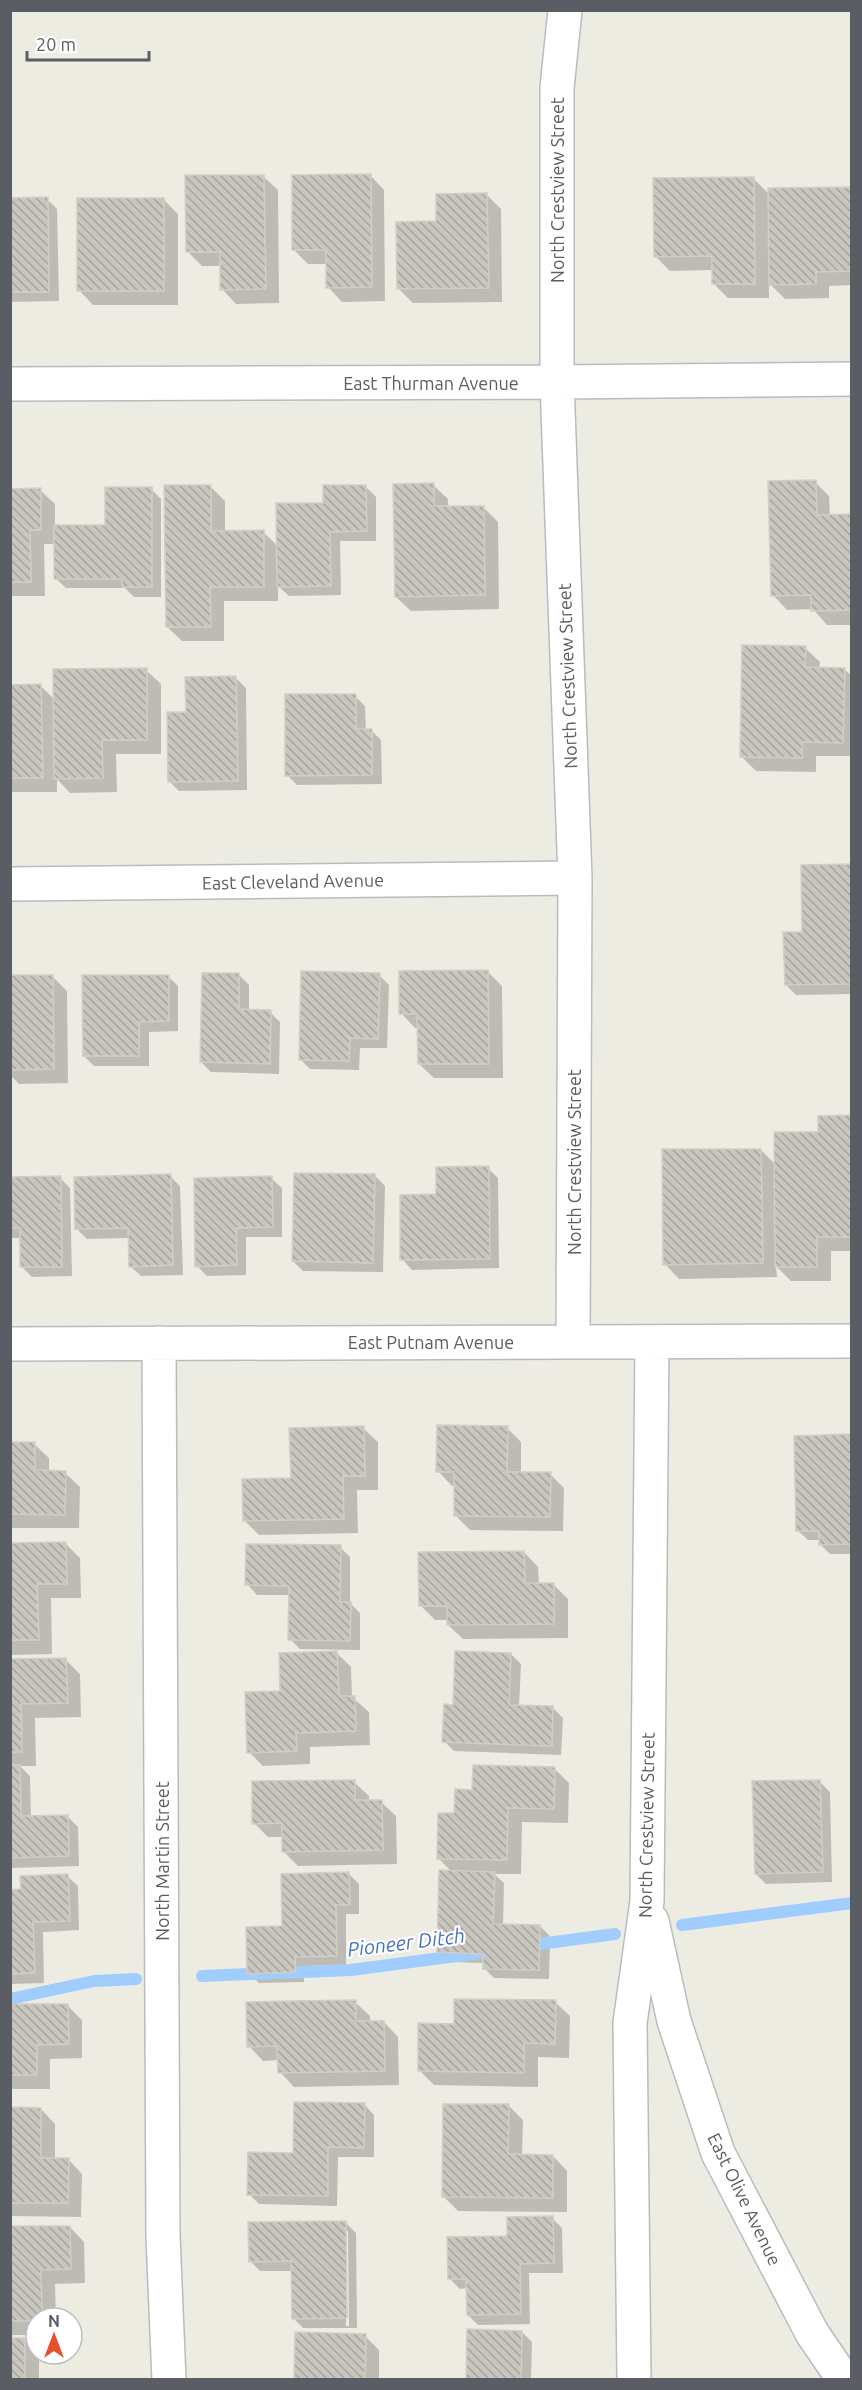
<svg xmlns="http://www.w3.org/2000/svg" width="862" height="2390" font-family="Ubuntu,sans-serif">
<defs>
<pattern id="building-back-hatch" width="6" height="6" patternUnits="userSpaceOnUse" patternTransform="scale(1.5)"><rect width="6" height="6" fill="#c8c6bf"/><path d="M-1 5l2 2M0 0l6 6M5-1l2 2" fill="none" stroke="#a5a49f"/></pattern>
</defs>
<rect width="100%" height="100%" fill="#edece2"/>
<path fill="#0003" fill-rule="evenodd" d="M370,175l14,15 1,111 -43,1 -14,-15v-23h-20l-14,-14z
M263,176l15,14 1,113 -43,1 -14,-15v-23h-20l-14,-14z
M753,178l16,16 83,-6v97l-23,1v12l-44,1 -16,-16v15h-41l-14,-14 -1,-14 -43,1 -15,-15z
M487,195l14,14 1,93 -89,1 -15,-15 40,-65z
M10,199h37l10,10 2,92 -49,1z
M163,199l15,15v91h-85l-14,-15z
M815,482l14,14 1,20h22v109h-25l-14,-16 -26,1 -14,-15z
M433,485l15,14v9l35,-1 15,15 1,87 -88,2 -15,-14z
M211,487l14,14v31h38l15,14 46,-42 42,-17 10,10v44h-36l1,54 -52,1 -11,-10v15h-54v40h-42l-15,-14z
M151,489l10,10v98h-27l-9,-9h-59l-11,-10v-34h-11l1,52h-35v-106h30l15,14v22h52z
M805,648l15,14 -1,7h25l8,7v80h-36v16l-60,-1 -15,-15z
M146,670l15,14v70h-45l1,38 -47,1 -13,-14v13h-47v-106h31l14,14z
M236,678l10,10 1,102 -68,1 -10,-10 18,-68z
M355,696l10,10 1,24h5l10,10 1,44 -85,1 -10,-10z
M851,866l1,128 -56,1 -10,-10 18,-52z
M487,971l15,15 1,92h-69l-15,-14v-36h-4l-14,-15z
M239,975l10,10v26l21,1 10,10 -1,52 -68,-2 -10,-10z
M379,975l10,10 -2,63h-27l-1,22 -49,-1 -10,-10z
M52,976l15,15 1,92 -49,1 -9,-9v-98z
M168,976l10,10v45l-29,1v34h-55l-10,-10z
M852,1117v134h-21v30h-40l-15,-15 1,11 -98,2 -14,-15 96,-114 15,15 44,-31z
M488,1168l10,10 1,90 -87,2 -10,-11 36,-63z
M170,1176l10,10 3,89 -42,1 -11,-10v-28l-43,1 -10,-10z
M375,1176l10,10 -2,86 -80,-1 -10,-10z
M10,1178h50l10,10 2,88 -40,1 -10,-10 -1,-29h-11z
M271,1178l11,10v49h-36v38l-39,1 -10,-10z
M363,1428l15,14v48h-21l1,43 -99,2 -14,-14 47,-41z
M507,1428l14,14v31l29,1 14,14 -1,43 -93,-1 -15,-15 1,-29h-4l-14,-15z
M852,1435v119h-22l-10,-10v-4h-12l-11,-10z
M10,1443l24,1 15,14v14l16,1 15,14 -1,41h-69z
M66,1544l14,14 1,40h-30l1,56 -42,1v-110z
M340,1547l10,10v46l10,10v37l-60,-1 -10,-10v-44h-33l-10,-11z
M524,1552l14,15 1,18h15l14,14v39l-105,1 -15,-14v-5h-13l-15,-15z
M337,1653l14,14 1,30 17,15 1,33 -60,2v17l-47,2 -14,-14 33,-60z
M511,1654l10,10 -2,43 34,1 10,10 -2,37 -107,-4 -10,-10 10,-34z
M66,1660l14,14 1,43 -46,1 1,48h-16l10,10 1,41 36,-1 11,11 1,39 -69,2v-207z
M555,1769l14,14 -1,40 -46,-1 -1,52h-27l10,9 -1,43h37l10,10 -1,43 -55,-1 -10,-10v-5l-35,-1 -10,-10 13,-80 -14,-14 18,-44z
M354,1782l15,14v6h12l15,14 1,48 -99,2 -14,-14v-15h-16l-14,-14z
M820,1782l10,10 2,90 -66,2 -10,-10z
M349,1874l10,10v30h-13v51l-42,1v16l-45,1 -10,-10 35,-45z
M67,1876l11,10 1,44 -36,2 1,51 -34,1v-93h12z
M355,2002l15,14v6h14l14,15 1,48 -105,2 -14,-15 -1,-12 -16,1 -14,-15z
M555,2002l15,14 -1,42 -31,-1v30l-104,-2 -15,-15 36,-45z
M67,2005l15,15v38l-32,1v30h-40v-83z
M364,2104l10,11v42h-36l-1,49 -78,-2 -10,-10 46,-40z
M509,2106l14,14 -1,36h31l14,15v41l-109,-1 -15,-15z
M10,2109h31l14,15v35h13l14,15 -1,43 -71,-1z
M552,2218l10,10 1,45h-34l1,51 -52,1 -10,-10v-27l-8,1 -10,-10 59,-42z
M345,2222l11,11 1,95h-54l-10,-10v-47h-33l-10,-10zM345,2231h3l1,95h-3z
M70,2227l14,15 1,41 -30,1 1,34h-20v17h-26v-107z
M522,2332l10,10 -1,38h-64z
M365,2336l14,14v30h-84z
M24,2340l12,11v3h3v26h-29z"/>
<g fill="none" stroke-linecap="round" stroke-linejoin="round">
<path stroke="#a1ccfe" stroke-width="12" d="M682,1925l170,-22
M524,1946l91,-12
M202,1976l149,-6 135,-18
M10,1999l84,-18 42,-2"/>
</g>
<path fill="url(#building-back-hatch)" stroke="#d2cec1" stroke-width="1.5" d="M371,174l1,113 -46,1v-38h-34v-75z
M185,175h79l2,114 -46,1v-38h-34z
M754,177l1,107h-43v-28l-58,1 -1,-79z
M852,187v84l-36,1v12l-47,1 -1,-97z
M487,193l2,95 -92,1 -1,-67 40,-1v-27z
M48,197l1,95h-39v-94z
M77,198h87v93h-87z
M816,480l1,35 35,-1v96l-41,1v-16l-40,1 -3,-115z
M434,483v23h50l1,89 -90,2 -2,-113z
M164,485h47v46l53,-1v57h-54l1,40h-45z
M323,485h43l1,46 -37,1 1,54 -54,1 -1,-84h47z
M105,487h47v100h-30v-8h-68v-54h51z
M41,488v42h-11l1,52h-21v-93z
M742,645l64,1 -1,21 40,1 -2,75 -41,-1v16l-62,-1z
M147,668v72h-45l1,38 -49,1 -1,-110z
M236,676l2,105 -70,1 -1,-70h19l-1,-35z
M41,684l2,94h-33v-93z
M285,694h71v35h16v46l-87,1z
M852,864v120l-67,1 -2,-53h19l-1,-67z
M488,970l1,94h-71l-1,-50h-18v-43z
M301,971l79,2 -2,66 -28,-1 -1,23 -50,-1z
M202,973h37v36l32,1 -1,54 -70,-2z
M10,975h43l1,94 -44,1z
M82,975h87v46l-30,1v34h-56z
M852,1115v122h-35v30h-42l-1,-135h44v-16z
M662,1149h99l2,114 -100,2z
M489,1166l1,93 -90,1v-65l36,-1v-27z
M294,1173l81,1 -2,89 -81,-2z
M171,1174l2,91 -44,2 -1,-39 -53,1 -1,-52z
M61,1176l1,91h-42v-39h-10v-51z
M272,1176l1,51 -37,1 1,37 -42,2 -1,-89z
M437,1425l71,1 -1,46h44l-1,45 -96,-1v-44h-18z
M364,1426l1,50h-22l1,43 -101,2 -1,-42 49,-1 -2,-50z
M852,1434v110l-33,1v-14h-23l-2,-95z
M10,1442h25v28l31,1 -1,44 -55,-1z
M66,1542l1,42h-30l2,56h-29v-97z
M246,1544l95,1 -1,57h11l-1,39 -62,-1 1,-54 -44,-1z
M524,1551l1,32h29v41l-107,1v-19h-28l-1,-54z
M337,1651l2,45h16l1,35 -60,2 1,18 -50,2 -2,-61 35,-1 -1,-38z
M455,1651l56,2 -2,52 44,1 -1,40 -110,-4 2,-38 9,1z
M66,1658l2,45 -47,1 1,48h-12v-93z
M10,1765h10l1,51 47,-1 1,41 -59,2z
M473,1765l82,2 -1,42 -46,-1 -1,52 -70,-1 1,-46h16l1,-24 17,1z
M355,1780v20h27l1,50 -101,2v-29l-30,1v-43z
M820,1780l3,92 -68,2 -3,-93z
M439,1870l56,2 -2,52 47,1 -1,45 -56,-1v-15l-46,-2z
M349,1872l1,33h-14l1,51 -42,1v15l-48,2 -1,-47 36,-1 -1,-52z
M68,1874l2,47 -37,1 2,51 -25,1v-84l11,-1 -1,-13z
M454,1999l102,1 -1,44 -31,-1v30l-106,-2v-48l36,1z
M356,2000v21h28l1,50 -107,2 -1,-27 -30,1 -1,-45z
M10,2004h58l1,40 -32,1v30h-27z
M294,2102l71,1 -1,45 -36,-1v49l-81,-1 1,-43 45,1z
M443,2104h66l-1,50 45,1v43l-111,-1z
M10,2107l31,1v50h28l-1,45h-58z
M553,2216l1,47 -34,1 1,50 -54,1 -1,-36h-18l-1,-42 60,-1v-19z
M346,2221l1,97 -55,1 -1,-58 -42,1 -1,-40z
M10,2226h60l1,43 -30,1 1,48h-6v3h-26z
M467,2329l55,2 -1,49h-55z
M295,2332l71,2 -1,46h-71z
M10,2338h15v42h-15z"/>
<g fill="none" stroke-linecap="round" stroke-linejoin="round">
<g stroke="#babbc1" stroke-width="36">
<path id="street" d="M565,10l-8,78v294l18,496 -2,464
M10,384l547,-2 295,-3
M10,884l565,-6
M159,1343l4,893 6,144
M10,1344l842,-3
M652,1921l22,100 44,132 94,180 32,47
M634,2380l-4,-357 17,-122 5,-559"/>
</g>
<use href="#street" stroke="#fff" stroke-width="33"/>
</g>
<g text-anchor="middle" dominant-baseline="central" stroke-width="4.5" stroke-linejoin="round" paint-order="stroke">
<g font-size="18" fill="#5a5d63" stroke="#fff">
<text transform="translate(557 190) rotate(-90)">North Crestview Street</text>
<text x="431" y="383">East Thurman Avenue</text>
<text transform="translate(567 676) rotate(-92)">North Crestview Street</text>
<text transform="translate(293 881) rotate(-1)">East Cleveland Avenue</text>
<text transform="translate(574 1162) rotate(-90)">North Crestview Street</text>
<text x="431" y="1342">East Putnam Avenue</text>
<text transform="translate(646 1825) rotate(-89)">North Crestview Street</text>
<text transform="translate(162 1861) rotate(-90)">North Martin Street</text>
<text transform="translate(745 2199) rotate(64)">East Olive Avenue</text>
</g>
<g font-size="20" font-style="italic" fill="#4474c2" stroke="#fff">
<text transform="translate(406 1942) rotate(-7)">Pioneer Ditch</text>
</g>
</g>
<rect width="862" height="2390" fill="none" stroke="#5a5d63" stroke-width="24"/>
<g transform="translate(54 2336)"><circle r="28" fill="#ffffff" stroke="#bdbec1" stroke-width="1.5"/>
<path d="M0-4.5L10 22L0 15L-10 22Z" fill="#e7502e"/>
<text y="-9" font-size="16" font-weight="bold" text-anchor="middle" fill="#5a5d63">N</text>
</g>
<path d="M27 51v9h122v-9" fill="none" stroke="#5a5d63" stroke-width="3"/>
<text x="36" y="51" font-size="18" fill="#5a5d63" stroke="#ffffff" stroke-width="4.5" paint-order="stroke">20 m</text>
</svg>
